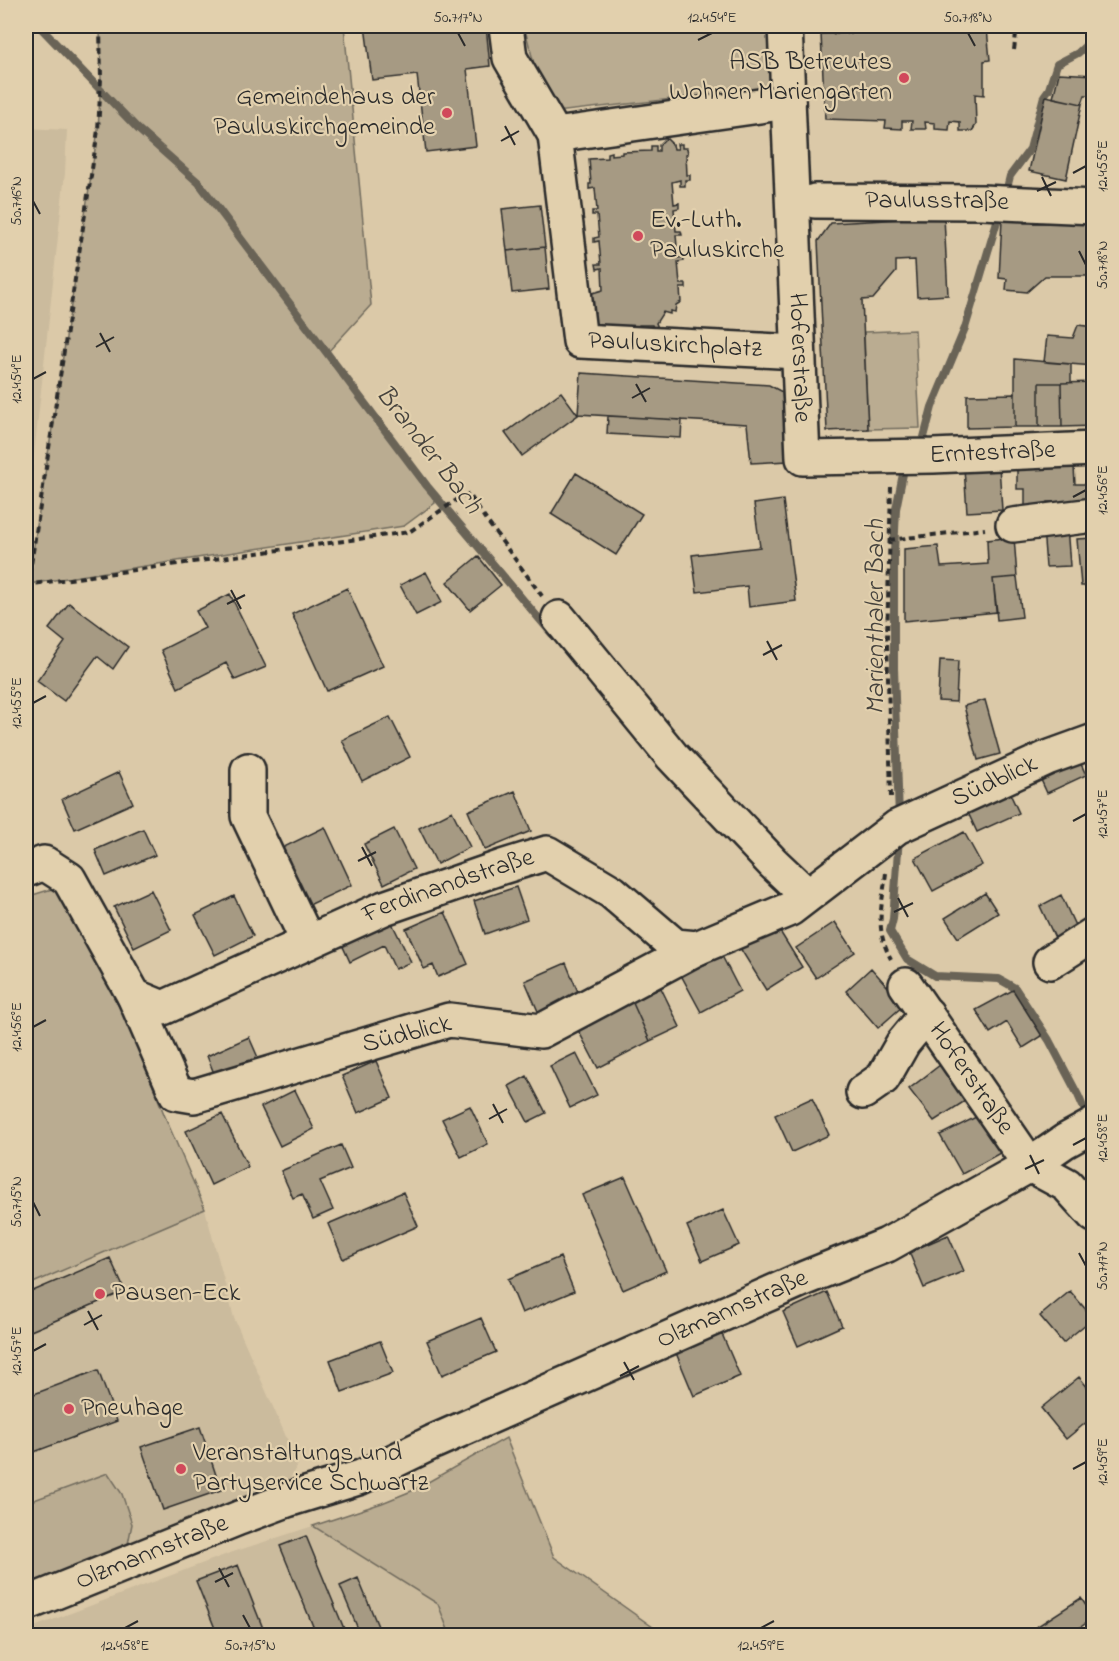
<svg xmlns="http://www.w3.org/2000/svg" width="1119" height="1661" font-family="'Indie Flower',sans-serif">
<rect width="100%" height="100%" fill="#dbc9a8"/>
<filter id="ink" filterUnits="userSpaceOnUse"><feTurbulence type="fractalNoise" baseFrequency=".0167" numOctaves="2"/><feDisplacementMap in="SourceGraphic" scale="12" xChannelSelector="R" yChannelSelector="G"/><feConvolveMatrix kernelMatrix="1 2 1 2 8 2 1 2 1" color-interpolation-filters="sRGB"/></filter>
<g filter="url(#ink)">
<path fill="#cbbb9d" d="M26,128l41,2 -2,43 -39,354z
M205,1209l29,109 64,146 -10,18 -183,78 -79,28v-301z
M313,1526l125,78 12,31 -424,1v-6l204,-77z"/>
<path fill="#baac91" stroke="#726c5e" stroke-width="1.5" d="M100,26h244l27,279 -44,48 100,133 8,17 -31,23 -376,58 70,-454 3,-51z
M524,26h253l2,61 -232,26z
M915,330l5,98 -52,1 -4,-97z
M65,885l37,73 64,161 39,90 -179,77v-389z
M506,1438l48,119 110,78h-214l-12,-31 -125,-78 69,-23 32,-13z
M108,1473l14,21 10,30 -4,20 -19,10 -83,33v-84z"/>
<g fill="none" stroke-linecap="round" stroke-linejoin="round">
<path stroke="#696357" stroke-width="8" d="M39,26l99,103 61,54 228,303 125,148
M1005,196l5,-20 20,-27 14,-53 5,-7 8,-25 21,-11 16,-15
M918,448l5,-7 9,-34 33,-79 36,-120
M899,818l-5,-150v-115l2,-44 8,-40 4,-5
M899,837l-6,82 -3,12 17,28 28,17 64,3 16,9 34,52 29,55 11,25"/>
</g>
<path fill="#a69a83" stroke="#2b2b2b" stroke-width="1.5" d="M365,26h121l4,40 -23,3 9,77 -50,6 -9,-77 -45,5z
M987,29l3,31 -6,1v34l-9,-1 1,31 -4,6h-12v-9l-10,-1 -1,9 -14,-1v-6l-10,-1 1,7h-15l1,-8h-10v8l-17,-1 1,-7 -61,-2 -4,-85z
M1059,73l35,2v20h-9l-3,9 -29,-6z
M1046,96l36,8 -16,75 -37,-8z
M666,138l7,7 1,4h4l-1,-5h5v4h5l1,6h-2l1,21h3v5h-5v6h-5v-6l-8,2 2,22 5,-1v5l-5,1 2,22h5l1,4h-6l2,23 6,-1v4l-6,1 2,22h6v4h-6l1,14 -5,3 -1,7 -5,-1v3l-7,-2 -7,11 2,5 -4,2 -2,-5h-13l-2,5 -53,1 5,-37 14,-4 -1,-22 -5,1 -1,-5h5l-2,-23 -5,1v-4l5,-1 -2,-22h-5v-4h5l-2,-23 -6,1v-5h2l-2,-25 18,-1v-5l4,-1v3l11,-1v-2l29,-1v-5h5v5h3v-6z
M540,205l5,42 -38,4 -5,-42z
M944,217l4,78 -31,2 -2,-37 -19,1v11l-23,27 -11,1 6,129 -41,2 -9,-190 13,-18z
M1002,220h21l1,3h70v53h-49l-18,16 -21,-2 1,-11 -8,-1z
M545,247l4,42 -37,4 -5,-42z
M1078,325l16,2v39l-50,-4 3,-26 26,2z
M1015,359l56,5v19h-32v44h-24z
M581,373l188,12 13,7 7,69 -38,2 -4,-39 -169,-10z
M1094,382v44l-32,1 -1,-44z
M1039,383h22l1,44h-23z
M561,392l17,23 -56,41 -17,-23z
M1015,394v33l-48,1v-33z
M608,416l74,4 -1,18 -74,-4z
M999,466l3,44 -35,2 -3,-44z
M1017,467h57l1,17h14v17l-41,1v6h-23v-19h-8z
M576,473l66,41 -26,41 -65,-41z
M783,500l13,101 -47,6 -2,-21 -50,6 -5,-37 68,-8 -6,-43z
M1067,526l3,40 -24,1 -3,-39z
M1014,537l3,40 -24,2 4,33 -93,9v-72l34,-3 3,21 47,-3 -1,-24z
M1094,538v48h-13l-4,-47z
M478,556l23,29 -31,25 -23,-28z
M426,572l16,30 -26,13 -16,-30z
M1017,577l5,40 -25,3 -4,-41z
M347,588l36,78 -56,25 -35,-77z
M230,594l36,73 -31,13 -9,-17 -48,25 -17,-38 44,-22 -9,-17z
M69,603l59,44 -15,22 -16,-13 -33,45 -27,-20 28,-39 -16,-13z
M940,660l18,1 -2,41 -18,-1z
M985,700l15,54 -22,6 -14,-54z
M390,717l20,40 -48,24 -20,-41z
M1076,753l10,22 -39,18 -10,-22z
M119,772l14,31 -58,26 -13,-30z
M1006,785l13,28 -42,19 -13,-28z
M515,791l16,40 -46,19 -17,-39z
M452,811l18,36 -33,17 -18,-36z
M325,827l27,58 -43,20 -27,-57z
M143,829l12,26 -49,21 -11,-26z
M394,829l20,40 -30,15 -20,-40z
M964,832l18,33 -49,26 -18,-33z
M516,887l11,32 -42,15 -11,-33z
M151,890l20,40 -37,18 -20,-41z
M985,893l13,20 -40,25 -13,-20z
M1061,895l16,35 -21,10 -16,-34z
M234,896l19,40 -38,19 -20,-40z
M445,912l23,52 -30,13 -5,-12 -9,4 -18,-40z
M389,917l22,45 -16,7 -11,-24 -34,17 -10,-22z
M835,922l20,30 -39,26 -20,-30z
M776,925l26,42 -36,23 -26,-42z
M721,954l19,37 -39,21 -20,-37z
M566,963l15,36 -41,17 -15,-35z
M871,968l33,37 -26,23 -32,-37z
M661,988l19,39 -30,14 -18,-40z
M1013,990l29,46 -19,12 -16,-26 -17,11 -14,-23z
M632,1001l18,40 -52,27 -21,-40z
M249,1037l11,25 -43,19 -10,-25z
M576,1053l21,42 -27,13 -20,-42z
M949,1058l27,36 -42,27 -25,-32z
M376,1061l16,37 -34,15 -16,-37z
M527,1076l19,37 -18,9 -19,-36z
M295,1090l19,39 -34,17 -19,-39z
M812,1098l17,37 -37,17 -17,-37z
M470,1106l18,38 -27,13 -19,-38z
M988,1111l14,41 -40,22 -22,-39z
M222,1114l26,53 -37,18 -25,-54z
M341,1145l10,23 -31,13 13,29 -20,9 -11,-25 -9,4 -12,-27z
M625,1177l41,94 -43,19 -41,-95z
M403,1192l15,34 -75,33 -15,-35z
M723,1210l16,35 -37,16 -15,-35z
M948,1235l16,36 -40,17 -15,-36z
M560,1257l14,34 -52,22 -14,-34z
M110,1258l15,33 -99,42v-39z
M1070,1291l23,27 -30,25 -23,-27z
M827,1292l15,34 -44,20 -15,-34z
M481,1318l15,34 -54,23 -15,-34z
M722,1334l18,42 -46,20 -18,-43z
M380,1341l13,32 -51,19 -12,-32z
M98,1370l19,51 -91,34v-58z
M1079,1377l15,18v21l-28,23 -25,-31z
M200,1427l21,63 -58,20 -22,-63z
M306,1536l41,100h-30l-37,-90z
M238,1565l28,71h-48l-22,-55z
M358,1578l24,58h-21l-21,-50z
M1081,1598l13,20 -27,18h-38l-2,-3z"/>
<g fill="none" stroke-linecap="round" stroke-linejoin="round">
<g stroke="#2b2b2b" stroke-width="38">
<g id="minor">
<path id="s1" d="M506,26l4,32 45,77 25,206 218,11"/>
<path id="s2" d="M785,26l18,432 130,-2 161,-7"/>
<path d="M555,135l233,-33"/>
<path id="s3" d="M815,201l167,1 112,5"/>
<path d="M1013,525l81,-10"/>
<path d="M559,618l113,138 101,107 34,32"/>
<path d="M248,770v46l60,126"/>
<path d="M26,870l18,-7 25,16 65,117 42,97 18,3 255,-76 92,11 156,-83"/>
<path d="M1050,962l44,-28"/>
<path id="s4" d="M906,985l124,180 37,20 27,30"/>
<path id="s5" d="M134,996l29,12 221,-100 118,-41 45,-14 65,39 63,54 22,2 93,-39 107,-82 150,-69 47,-17"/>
<path d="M863,1092l20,-14 20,-35 24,-29"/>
</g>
</g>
<g stroke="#2b2b2b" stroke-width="38">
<g id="major">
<path id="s6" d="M26,1604l213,-86 48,-18 74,-23 72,-35 372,-164 82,-33 143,-80 35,-24 29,-16"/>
</g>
</g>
<path stroke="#2b2b2b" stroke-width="4" stroke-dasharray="6 4.5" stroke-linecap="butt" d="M1014,50l3,-24
M889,540l96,-11
M28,584l70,-454 3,-51 -1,-53
M26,585l383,-53 52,-35 8,-3 15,23 58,79
M891,797l-4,-158 4,-152
M886,873c-4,34 -12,55 5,86"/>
<use href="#minor" stroke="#e2d0ad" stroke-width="33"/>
<use href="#major" stroke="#e2d0ad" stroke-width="33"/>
</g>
</g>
<path fill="none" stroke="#2b2b2b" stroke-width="2" d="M458,33l7,13M968,33l7,13M698,40l14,-7M505,126l10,19M501,141l18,-10M1073,173l13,-7M1042,177l9,19M1037,191l19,-9M33,201l7,13M1079,251l7,14M100,333l10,19M96,347l18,-10M33,379l13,-7M636,384l10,18M632,398l18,-10M1073,497l13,-7M231,590l10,19M227,604l18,-9M767,641l10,19M763,655l19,-10M33,703l13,-7M1073,821l13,-7M362,847l10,19M358,861l18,-9M898,898l10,19M894,912l19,-9M33,1027l13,-7M493,1104l10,19M489,1119l18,-10M1073,1145l13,-7M1030,1155l9,19M1025,1169l19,-9M33,1202l7,14M1079,1253l7,13M88,1311l10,19M84,1325l18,-10M33,1351l13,-7M624,1362l10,18M620,1376l19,-10M1073,1469l13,-7M219,1568l10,19M215,1582l18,-9M243,1615l7,13M125,1628l13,-7M761,1628l13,-7"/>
<g fill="#d1495b" stroke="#e2d0ad" stroke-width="2">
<circle cx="904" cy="78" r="6"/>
<circle cx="447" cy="113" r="6"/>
<circle cx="638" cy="236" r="6"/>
<circle cx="100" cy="1294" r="6"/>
<circle cx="69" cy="1409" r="6"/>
<circle cx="181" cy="1469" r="6"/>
</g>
<g text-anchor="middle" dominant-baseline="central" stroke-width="4.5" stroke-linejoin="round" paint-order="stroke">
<g font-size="26" fill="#2b2b2b" stroke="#e2d0ad" text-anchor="start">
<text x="892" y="63" text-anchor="end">ASB Betreutes<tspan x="892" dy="30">Wohnen Mariengarten</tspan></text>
<text x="435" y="98" text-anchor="end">Gemeindehaus der<tspan x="435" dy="30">Pauluskirchgemeinde</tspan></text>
<text x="650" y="221">Ev.-Luth.<tspan x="650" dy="30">Pauluskirche</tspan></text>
<text x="112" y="1294">Pausen-Eck</text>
<text x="81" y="1409">Pneuhage</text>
<text x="193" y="1454">Veranstaltungs und<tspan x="193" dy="30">Partyservice Schwartz</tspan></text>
</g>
<g font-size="26" fill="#2b2b2b" stroke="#e2d0ad">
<text stroke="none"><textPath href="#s3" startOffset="122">Paulusstraße</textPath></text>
<text stroke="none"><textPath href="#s1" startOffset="424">Pauluskirchplatz</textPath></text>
<text stroke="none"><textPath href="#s2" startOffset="332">Hoferstraße</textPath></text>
<text stroke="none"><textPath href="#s2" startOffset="622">Erntestraße</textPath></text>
<text stroke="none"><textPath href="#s5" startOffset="970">Südblick</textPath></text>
<text stroke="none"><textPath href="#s5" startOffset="342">Ferdinandstraße</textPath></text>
<text transform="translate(407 1035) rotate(-14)">Südblick</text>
<text stroke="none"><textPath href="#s4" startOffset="114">Hoferstraße</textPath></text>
<text stroke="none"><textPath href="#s6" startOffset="766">Olzmannstraße</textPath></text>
<text stroke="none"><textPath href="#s6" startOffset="136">Olzmannstraße</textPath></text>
</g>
<g font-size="27" font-style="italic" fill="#45423d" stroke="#e2d0ad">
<text transform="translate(428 450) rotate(52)">Brander Bach</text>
<text transform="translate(876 617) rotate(-90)">Marienthaler Bach</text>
</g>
</g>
<rect width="1119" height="1661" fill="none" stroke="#e2d0ad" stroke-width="66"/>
<rect x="33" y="33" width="1053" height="1595" fill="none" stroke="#2b2b2b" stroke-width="2"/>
<g font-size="15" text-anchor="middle" fill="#2b2b2b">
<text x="458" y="22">50.717°N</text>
<text x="712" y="22">12.454°E</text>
<text x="968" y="22">50.718°N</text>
<text transform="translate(1102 166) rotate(-90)" y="5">12.455°E</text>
<text transform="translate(16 201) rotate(-90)" y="5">50.716°N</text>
<text transform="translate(1102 265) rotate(-90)" y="5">50.718°N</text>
<text transform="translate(16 379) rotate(-90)" y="5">12.454°E</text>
<text transform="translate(1102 490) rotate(-90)" y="5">12.456°E</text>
<text transform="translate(16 703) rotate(-90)" y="5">12.455°E</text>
<text transform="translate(1102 814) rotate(-90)" y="5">12.457°E</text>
<text transform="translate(16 1027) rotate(-90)" y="5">12.456°E</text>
<text transform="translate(1102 1138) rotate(-90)" y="5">12.458°E</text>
<text transform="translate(16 1202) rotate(-90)" y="5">50.715°N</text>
<text transform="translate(1102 1266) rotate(-90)" y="5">50.717°N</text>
<text transform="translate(16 1351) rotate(-90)" y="5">12.457°E</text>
<text transform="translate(1102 1462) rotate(-90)" y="5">12.459°E</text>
<text x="125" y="1650">12.458°E</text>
<text x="250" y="1650">50.715°N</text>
<text x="761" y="1650">12.459°E</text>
</g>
</svg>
